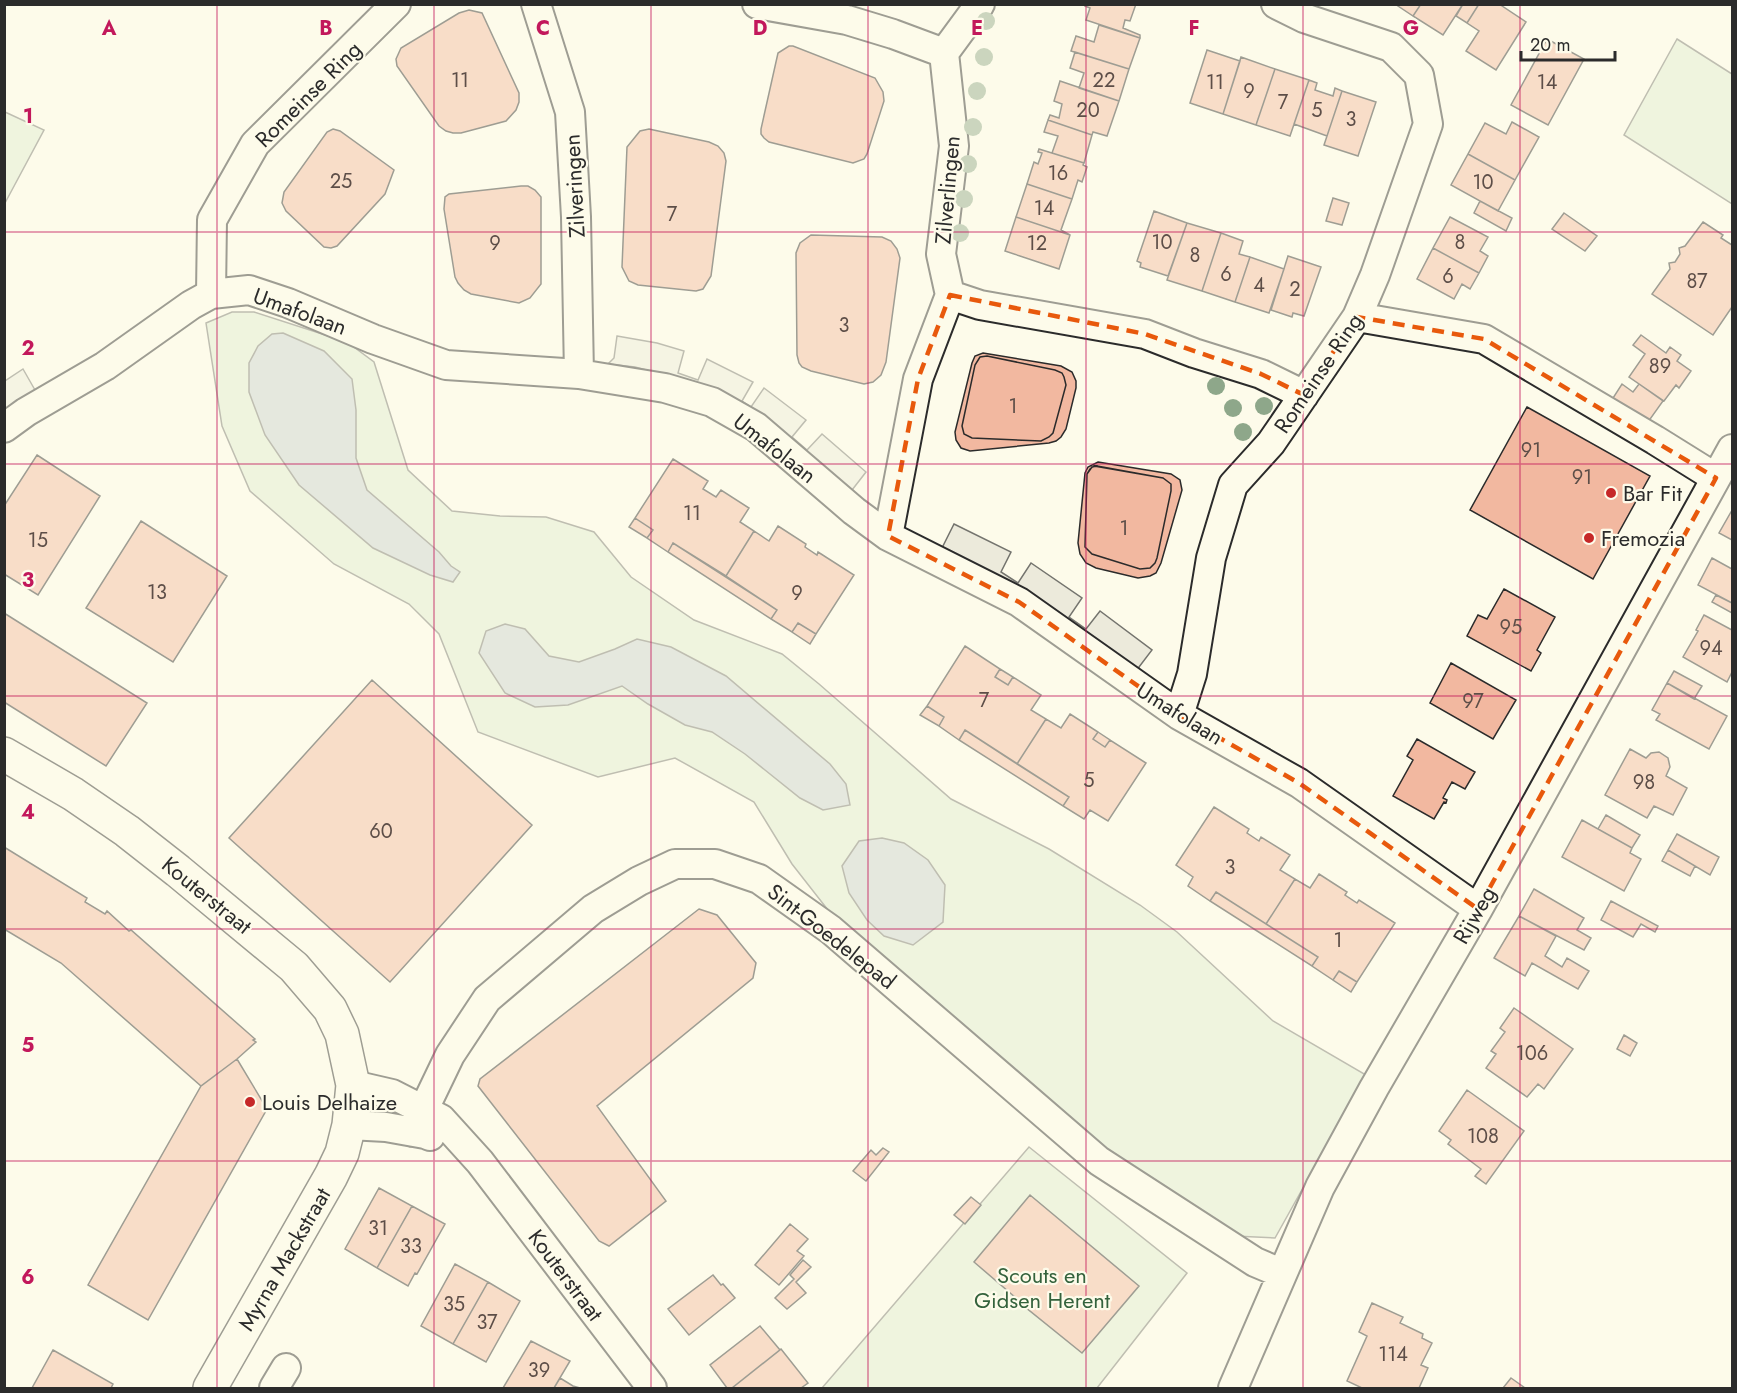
<svg xmlns="http://www.w3.org/2000/svg" width="1737" height="1393" font-family="Jost,sans-serif">
<rect width="100%" height="100%" fill="#fdfbea"/>
<path fill="#deebd1" stroke="#74746e" stroke-width="1.5" d="M1677,39l55,35v130l-108,-69z
M5,112l39,18 -39,73z
M232,312h22l93,30 27,20 34,108 44,41 48,5 46,1 48,15 37,45 63,43 88,34 37,30 132,115 98,50 91,56 37,27 96,89 93,54 -91,163 -41,-2 -123,-79 -276,-238 -43,-55 -38,-62 -79,-44 -77,19 -120,-45 -39,-98 -30,-30 -75,-40 -84,-73 -28,-65 -16,-103z
M1029,1147l158,126 -90,115h-275z"/>
<path fill="#eceadb" stroke="#74746e" stroke-width="1.5" d="M617,336l40,7 27,8 -6,22 20,7 9,-21 46,23 -11,19 9,6 13,-19 42,32 -14,17 15,13 15,-16 44,38 -14,18v8l-183,-122 -34,-9 -27,-3 6,-6z
M23,369l12,21 6,2 -36,22v-33z
M954,524l57,28 -10,20 17,11 13,-20 51,35 -13,19 17,12 14,-18 52,39 -13,17 1,8 -199,-125z"/>
<path fill="#c7d0d0" stroke="#74746e" stroke-width="1.5" d="M283,333l41,18 28,28 4,31v48l11,32 72,62 12,14 9,6 -7,10 -23,-7 -57,-27 -74,-63 -34,-50 -16,-43v-29l9,-17 14,-12z
M505,624l20,5 24,27 30,6 36,-13 22,-10 34,8 55,29 104,88 16,20 4,21 -27,5 -23,-12 -55,-44 -33,-22 -27,-7 -37,-21 -26,-18 -54,19 -33,2 -30,-14 -26,-40 7,-22z
M882,838l22,5 24,17 17,25 -2,37 -30,23 -29,-9 -17,-16 -18,-27 -7,-27 17,-25z"/>
<path fill="#f2b8a0" stroke="#2b2b2b" stroke-width="1.5" fill-rule="evenodd" d="M1086,4h50l-6,17 -5,-1 -2,8 17,7v3l-54,-18 4,-12 -5,-2z
M1395,4h26l-8,12z
M1421,4h42l-20,31 -30,-19z
M1463,4h16l-12,19 -11,-7z
M1479,4h20l27,18 -30,48 -30,-19 13,-20 -12,-8z
M469,10l13,3 37,80v9l-3,8 -10,11 -45,12h-8l-7,-2 -7,-5 -42,-60 -1,-7 5,-11 58,-35z
M1099,25l41,13 -11,31 -58,-18 5,-15 18,6z
M1547,39l37,20 -36,66 -37,-20z
M789,46h4l82,32 8,14 1,9 -17,53 -3,5 -11,4 -84,-21 -5,-4 -3,-4v-5l17,-76z
M1207,50l33,11 -17,53 -33,-11z
M1075,52l54,17 -10,32 -40,-13 5,-15 -14,-5z
M1241,57l34,12 -19,56 -33,-11z
M1275,69l34,11 -19,56 -34,-11z
M1309,80l8,3 -2,7 18,6 2,-8 7,3 -15,45 -33,-12z
M1060,81l59,20 -12,35 -14,-4 -1,3 -44,-15 2,-5 9,3 3,-14 -8,-3z
M1342,91l34,11 -18,54 -34,-11z
M1048,120l44,15 -8,28 -32,-10 6,-17 -14,-4z
M1512,122l27,15 -24,43 -47,-26 17,-31 21,11z
M333,129l7,2 54,39 -9,24 -48,52 -6,2 -7,-1 -38,-36 -4,-8 2,-11 43,-60z
M649,129l60,13 9,4 6,7 2,8 -15,115 -8,13 -7,2 -58,-6 -9,-4 -7,-14 5,-120 13,-16z
M1039,149l45,14 -1,2 4,2 -5,15 -4,-2 -6,19 -45,-15 7,-22 4,2 4,-11 -4,-1z
M1468,154l47,26 -17,31 -47,-26z
M1027,184l45,15 -11,31 9,5 -54,-18z
M521,186h7l7,4 6,7v87l-11,14 -11,5 -48,-9 -7,-4 -6,-7 -3,-6 -11,-68 1,-12 4,-3z
M1333,198l16,5 -7,22 -16,-4z
M1480,201l32,17 -6,13 -32,-18z
M1154,211l33,12 -19,53 -28,-9 1,-4 -4,-2z
M1564,213l33,23 -12,15 -33,-22z
M1016,217l54,18 -11,34 -54,-18z
M1450,217l38,20 -8,14 8,5 -9,17 -46,-25z
M1703,222l20,13 -2,3 11,7v62l-19,28 -61,-41 18,-25 -1,-6 6,-1 5,-8 -1,-6 6,-2z
M1187,223l34,10 -19,58 -35,-11z
M1221,233l22,8 -4,13 11,3 -15,45 -33,-11z
M811,235l71,2 9,4 6,8 3,9 -14,104 -5,13 -8,7 -9,2 -53,-13 -9,-4 -3,-4 -2,-8 -1,-102 4,-10z
M1433,248l46,25 -9,16 -8,-5 -8,15 -37,-20z
M1288,256l33,11 -17,49 -11,-3 -1,4 -21,-7z
M1250,257l34,12 -15,44 -34,-11z
M1641,335l25,18 4,-6 11,8 -4,6 14,10 -12,17 -3,-3 -12,16 -35,-24 16,-23 -12,-9z
M983,353l78,13 11,6 4,9v7l-10,41 -5,8 -5,4 -7,2 -79,8 -9,-3 -5,-8 -1,-8 17,-69 3,-7zM987,356l68,14 7,3 2,4 2,8 -13,48 -4,4 -8,4 -69,-3 -8,-4 -2,-8 13,-61 5,-8z
M987,356l68,14 7,3 2,4 2,8 -13,48 -4,4 -8,4 -69,-3 -8,-4 -2,-8 13,-61 5,-8z
M1622,384l11,8 6,-8 24,17 -15,21 -35,-24z
M1527,407l123,69 -57,103 -123,-69z
M37,455l63,41 -62,99 -34,-21v-68z
M673,459l35,22 -5,8 13,8 5,-7 28,18 -9,14 14,9 -28,45 -53,-33 -5,9 -21,-14 6,-8 -18,-12z
M1098,462l73,12 9,6 2,10 -21,73 -5,10 -6,3 -12,2 -42,-10 -10,-5 -6,-9 -2,-11 7,-70 3,-6zM1094,466l69,12 8,6v7l-14,67 -2,5 -5,5 -10,1 -48,-15 -7,-7 2,-73 3,-5z
M1097,466l66,12 8,6v7l-14,67 -2,5 -5,5 -10,1 -48,-15 -7,-7 2,-73 5,-7z
M1731,512l1,1v27l-13,-7z
M635,518l18,12 -6,8 -18,-11z
M141,521l86,55 -54,86 -87,-54z
M778,526l28,18 -1,3 12,8 1,-3 36,23 -38,59 -18,-11 -6,9 -21,-13 6,-9 -51,-34 28,-45 15,10z
M673,543l104,67 -6,9 -103,-67z
M1712,558l20,11v34l-34,-18z
M1504,589l51,28 -18,33 4,3 -10,18 -64,-35 11,-21 9,4z
M1716,595l16,8v10l-20,-11z
M4,613l143,90 -41,63 -102,-64z
M1704,615l28,15v42l-5,10 -44,-25 15,-26 -2,-1z
M798,623l18,11 -6,10 -18,-12z
M965,646l35,23 -5,8 13,8 5,-8 28,18 -10,15 15,9 -29,45 -52,-34 -6,10 -20,-14 5,-9 -17,-11z
M1451,663l65,37 -23,39 -63,-36z
M1000,669l13,8 -5,8 -13,-8z
M1674,671l28,15 -8,13 -27,-16z
M372,680l160,145 -142,157 -161,-144z
M1667,683l60,33 -18,33 -53,-29 4,-6 -8,-4z
M927,706l17,11 -5,9 -19,-11z
M1070,714l28,18 -5,7 12,8 5,-7 36,23 -38,58 -18,-11 -6,9 -21,-13 6,-9 -52,-33 29,-45 15,9z
M965,730l104,67 -6,9 -104,-66z
M1098,732l12,8 -5,7 -12,-8z
M1417,739l58,33 -10,17 -13,-7 -9,16 4,2 -1,3 -2,-1 -10,17 -41,-23 20,-36 -6,-4z
M1630,749l16,9 5,-5 8,-1 9,6 2,9 -4,9 21,12 -14,27 -19,-9 -7,12 -42,-23z
M1214,807l35,22 -2,4 12,8 2,-4 29,18 -10,15 15,9 -29,45 -50,-32 -6,9 -22,-15 5,-9 -17,-12z
M1606,815l34,20 -8,13 -34,-19z
M1582,820l50,28 -2,5 11,6 -17,32 -62,-34z
M1677,834l42,23 -9,18 -42,-25z
M4,847l83,51 -2,4 20,12 2,-3 22,20 2,-1 124,109 -2,1 3,2 -19,17 -36,27 -140,-123 -57,-34z
M1668,850l27,16 -5,10 -28,-15z
M1319,874l28,18 -2,3 12,8 2,-3 36,23 -38,59 -18,-11 -6,9 -21,-14 6,-9 -52,-33 29,-45 15,9z
M1534,889l50,29 -7,12 14,8 -7,12 -65,-34z
M1216,892l102,65 -6,9 -102,-65z
M1611,901l47,25 -3,6 -14,-8 -8,13 -32,-17z
M699,909l18,6 39,48 -3,15 -156,128 69,95 -57,45 -10,-5 -121,-155 2,-7z
M1519,916l37,20 -11,20 17,11 5,-9 22,13 -11,18 -46,-26 -7,13 -31,-18z
M1339,971l18,11 -6,10 -18,-12z
M1514,1008l59,41 -29,40 -6,-5 -11,13 -41,-29 10,-14 -5,-3 14,-19 -5,-4z
M1624,1035l13,8 -7,13 -13,-7z
M237,1059l30,50 -119,211 -60,-35 113,-199z
M1467,1090l57,41 -38,53 -11,-8 6,-7 -33,-25 3,-4 -12,-9z
M883,1148l6,4 -23,29 -13,-10 18,-21 5,5z
M379,1188l33,18 -35,62 -32,-19z
M1030,1195l109,91 -57,67 -67,-54 1,-1 -42,-36z
M971,1197l10,8 -16,19 -11,-9z
M412,1206l33,18 -28,50 -2,-1 -7,13 -31,-18z
M790,1224l18,15 -11,12 7,5 -25,29 -24,-20z
M803,1260l8,7 -15,15 10,11 -19,16 -12,-11 19,-19 -4,-4z
M455,1264l33,18 -35,62 -32,-18z
M713,1275l8,10 2,-1 12,14 -46,37 -21,-26z
M488,1282l32,19 -34,61 -33,-18z
M1372,1303l31,14 -3,6 23,11 -1,4 10,5 -11,22 7,3 -9,20h-57l-15,-7 20,-45 -8,-4z
M760,1326l20,24 -48,38h-5l-17,-23z
M531,1341l39,20 -16,27h-51z
M781,1349l27,34 -7,5h-69z
M53,1350l60,34 -2,4h-79z
M560,1378l13,8 7,2h-26z
M1511,1378l14,10h-22z"/>
<g fill="none" stroke-linecap="round" stroke-linejoin="round">
<g stroke="#2b2b2b" stroke-width="32">
<path id="street" d="M536,4l34,108 6,105 3,157
M757,4l90,16 46,14 51,19 10,93 -13,108 9,41 30,10 165,29 49,19 67,21 43,21
M944,53l36,-49
M211,294l1,-74 43,-76 141,-140
M1357,317l127,22 171,101 61,38
M4,428l22,-16 79,-46 86,-61 20,-11 38,-4 39,13 85,36 73,26 133,9 86,14 47,14 44,25 98,84 34,25 131,66 160,113 120,68 179,126
M888,536l30,-157 32,-84
M1179,715l13,-41 19,-116 22,-73 38,-42 86,-126 18,-42 53,-151 -9,-49 -28,-28 -87,-29 -28,-14
M353,1085l39,9 49,25 39,43 172,226
M349,1125l37,2 39,7 5,2
M413,1132l37,-77 37,-56 106,-90 46,-28 36,-17h40l44,15 72,51 268,231 156,101 26,11
M274,1388l12,-20
M1233,1388l87,-201 54,-99 104,-179 254,-460"/>
</g>
<g stroke="#2b2b2b" stroke-width="36">
<path id="secondary" d="M4,754l69,40 54,37 51,40 116,96 36,42 12,25 11,51 -4,40 -7,28 -11,23 -121,212"/>
</g>
<use href="#street" stroke="#fdfbea" stroke-width="28"/>
<use href="#secondary" stroke="#fdfbea" stroke-width="33"/>
</g>
<g fill="#8ea78a">
<circle cx="986" cy="21" r="9"/>
<circle cx="984" cy="57" r="9"/>
<circle cx="977" cy="91" r="9"/>
<circle cx="973" cy="127" r="9"/>
<circle cx="968" cy="164" r="9"/>
<circle cx="964" cy="199" r="9"/>
<circle cx="960" cy="233" r="9"/>
<circle cx="1216" cy="386" r="9"/>
<circle cx="1264" cy="406" r="9"/>
<circle cx="1233" cy="408" r="9"/>
<circle cx="1243" cy="432" r="9"/>
</g>
<path d="M0 0H1737V1393H0ZM950,295l195,39 116,40 43,21 53,-78 127,22 232,139 -238,431 -179,-126 -120,-68 -160,-113 -131,-66 30,-157z" fill="#fdfbea" fill-opacity=".55" fill-rule="evenodd"/>
<path fill="none" stroke="#e8590c" stroke-width="4.5" stroke-dasharray="12 8" stroke-linejoin="round" d="M950,295l195,39 116,40 43,21 53,-78 127,22 232,139 -238,431 -179,-126 -120,-68 -160,-113 -131,-66 30,-157z"/>
<path fill="none" stroke="#c2185b" stroke-width="1.5" stroke-opacity="0.55" d="M217,4v1384M434,4v1384M651,4v1384M868,4v1384M1086,4v1384M1303,4v1384M1520,4v1384M4,232h1728M4,464h1728M4,696h1728M4,929h1728M4,1161h1728"/>
<g fill="#c62828" stroke="#fdfbea" stroke-width="2">
<circle cx="1611" cy="493" r="6"/>
<circle cx="1589" cy="538" r="6"/>
<circle cx="250" cy="1102" r="6"/>
</g>
<g text-anchor="middle" dominant-baseline="central" stroke-width="4.5" stroke-linejoin="round" paint-order="stroke">
<g font-size="20" fill="#5d4e48">
<text x="460" y="80">11</text>
<text x="1104" y="80">22</text>
<text x="1215" y="82">11</text>
<text x="1547" y="82">14</text>
<text x="1249" y="91">9</text>
<text x="1283" y="102">7</text>
<text x="1088" y="110">20</text>
<text x="1317" y="110">5</text>
<text x="1351" y="119">3</text>
<text x="1058" y="173">16</text>
<text x="341" y="181">25</text>
<text x="1483" y="182">10</text>
<text x="1044" y="208">14</text>
<text x="672" y="214">7</text>
<text x="1162" y="242">10</text>
<text x="1460" y="242">8</text>
<text x="495" y="243">9</text>
<text x="1037" y="243">12</text>
<text x="1195" y="255">8</text>
<text x="1226" y="274">6</text>
<text x="1448" y="276">6</text>
<text x="1697" y="281">87</text>
<text x="1259" y="285">4</text>
<text x="1295" y="289">2</text>
<text x="844" y="325">3</text>
<text x="1660" y="366">89</text>
<text x="1013" y="406">1</text>
<text x="1531" y="450">91</text>
<text x="1582" y="477">91</text>
<text x="692" y="513">11</text>
<text x="1124" y="528">1</text>
<text x="38" y="540">15</text>
<text x="157" y="592">13</text>
<text x="797" y="593">9</text>
<text x="1511" y="627">95</text>
<text x="1711" y="648">94</text>
<text x="984" y="700">7</text>
<text x="1473" y="701">97</text>
<text x="1089" y="780">5</text>
<text x="1644" y="782">98</text>
<text x="381" y="831">60</text>
<text x="1230" y="867">3</text>
<text x="1338" y="940">1</text>
<text x="1532" y="1053">106</text>
<text x="1483" y="1136">108</text>
<text x="378" y="1228">31</text>
<text x="411" y="1246">33</text>
<text x="454" y="1304">35</text>
<text x="487" y="1322">37</text>
<text x="1393" y="1354">114</text>
<text x="539" y="1370">39</text>
</g>
<g font-size="22" fill="#2b2b2b" stroke="#fdfbea">
<text transform="translate(308 94) rotate(-45)">Romeinse Ring</text>
<text transform="translate(574 186) rotate(-93)">Zilveringen</text>
<text transform="translate(947 190) rotate(-85)">Zilverlingen</text>
<text transform="translate(300 311) rotate(20)">Umafolaan</text>
<text transform="translate(1318 373) rotate(-56)">Romeinse Ring</text>
<text transform="translate(775 448) rotate(38)">Umafolaan</text>
<text transform="translate(1180 713) rotate(32)">Umafolaan</text>
<text transform="translate(207 895) rotate(39)">Kouterstraat</text>
<text transform="translate(1474 915) rotate(-60)">Rijweg</text>
<text transform="translate(832 936) rotate(38)">Sint-Goedelepad</text>
<text transform="translate(284 1259) rotate(-60)">Myrna Mackstraat</text>
<text transform="translate(566 1275) rotate(53)">Kouterstraat</text>
</g>
<g font-size="22" fill="#2b2b2b" stroke="#fdfbea" text-anchor="start">
<text x="1623" y="493">Bar Fit</text>
<text x="1601" y="538">Fremozia</text>
<text x="262" y="1102">Louis Delhaize</text>
</g>
<g font-size="22" fill="#34623c" stroke="#fdfbea">
<text x="1042" y="1275">Scouts en<tspan x="1042" dy="25">Gidsen Herent</tspan></text>
</g>
</g>
<g font-size="20" text-anchor="middle" font-weight="bold" fill="#c2185b" stroke="#fdfbea" stroke-width="4.5" stroke-linejoin="round" paint-order="stroke">
<text x="109" y="35">A</text>
<text x="326" y="35">B</text>
<text x="543" y="35">C</text>
<text x="760" y="35">D</text>
<text x="977" y="35">E</text>
<text x="1194" y="35">F</text>
<text x="1411" y="35">G</text>
<text x="28" y="123">1</text>
<text x="28" y="355">2</text>
<text x="28" y="587">3</text>
<text x="28" y="819">4</text>
<text x="28" y="1052">5</text>
<text x="28" y="1284">6</text>
</g>
<rect width="1737" height="1393" fill="none" stroke="#2b2b2b" stroke-width="12"/>
<path d="M1521 51v9h94v-9" fill="none" stroke="#2b2b2b" stroke-width="3"/>
<text x="1530" y="51" font-size="18" fill="#2b2b2b" stroke="#fdfbea" stroke-width="4.5" paint-order="stroke">20 m</text>
</svg>
